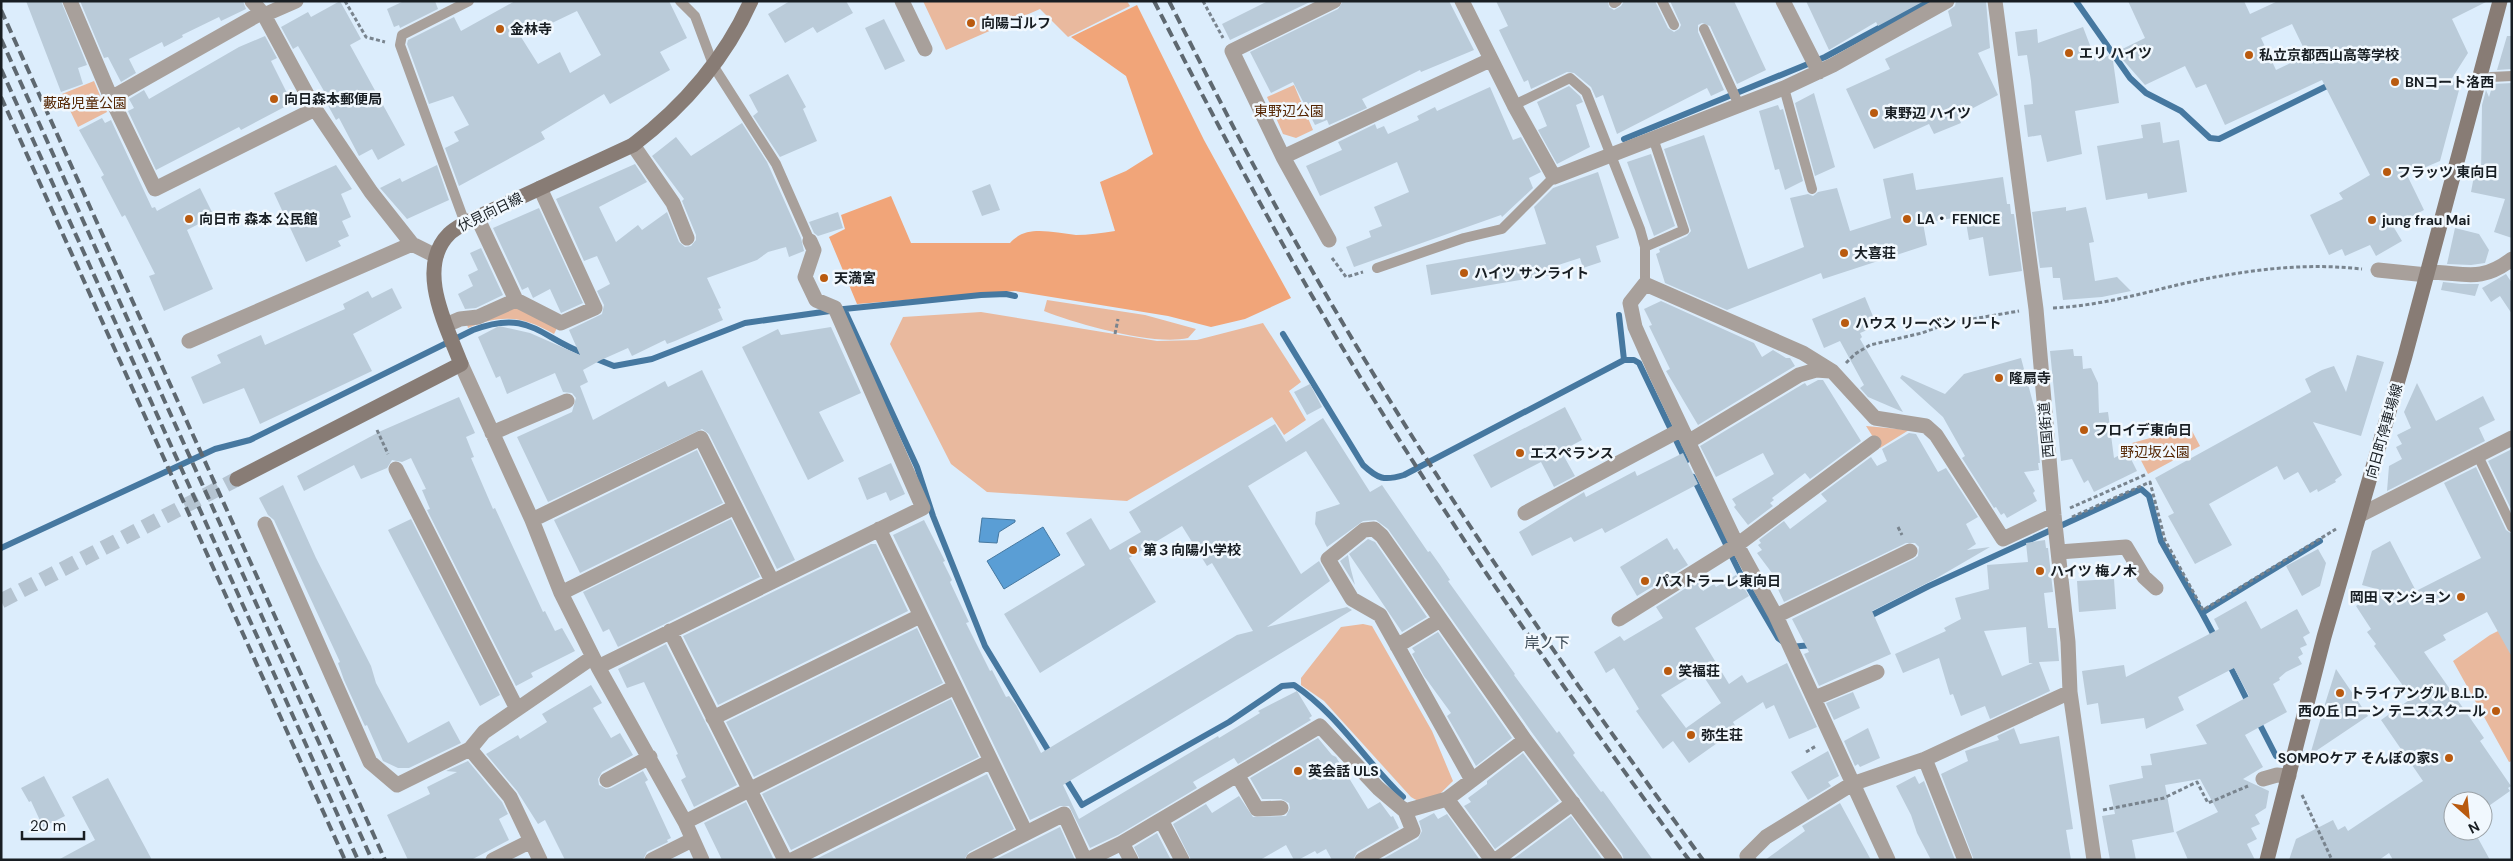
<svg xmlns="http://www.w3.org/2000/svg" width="2513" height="861" font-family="'DM Sans','Noto Sans JP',sans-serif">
<rect width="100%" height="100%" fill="#dcedfc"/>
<path fill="#e9b99e" d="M923,1h204l3,5 -62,31 -28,-28 -94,41z
M94,81l13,31 -29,15 -16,-33z
M1294,85l19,45 -17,8 -13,-4 -16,-37z
M1047,300l98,15 51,14 -8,9c-35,8 -111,-14 -144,-27z
M519,307l38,21 -3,6c-32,-18 -52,-20 -86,-6l-2,-7z
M981,312l176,29 40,-1 66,-17 38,59 -12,9 17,29 -22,15 -12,-18 -145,84 -140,-9 -36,-28 -61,-120 13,-27z
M1866,426l43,4 -29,18z
M2190,427l10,19 -52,28 -16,-31z
M1363,624l9,2 60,105 21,50c-13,12 -24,29 -42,16l-87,-96 -23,-16v-7l40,-51z
M2512,624v137l-3,1 -56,-101 37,-26z"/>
<path fill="#f1a579" d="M1137,5l67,135 87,158 -46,21 -34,8 -43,-11 -153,-25 -158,13 -28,-67 16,-8 -4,-14 50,-19 20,47h99c16,-19 43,-10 66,-8 12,0 26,-2 39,-4l-15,-49 26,-11 27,-17 -27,-78 -55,-39z"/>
<path fill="#5a9ed5" stroke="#4678a0" d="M982,518l33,2v2l-16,10 -2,11 -18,-1z
M1043,527l17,28 -56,34 -17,-28z"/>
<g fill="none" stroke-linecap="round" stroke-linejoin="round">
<path stroke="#4678a0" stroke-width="6" d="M2076,1l54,77 16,15 35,18 29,27 9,1 114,-56
M1624,139l201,-82 104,-56
M844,309l137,-14 25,-1 9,2
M1619,315l5,45
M1283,334l80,131c15,14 21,16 41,10l220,-115h10l5,3 47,98
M594,358l20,8 38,-7 93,-36 99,-14 73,158 16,49 52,130 66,109
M1693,477l47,96 38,65 12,9 22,-2
M1,548l214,-99 35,-9 223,-110c56,-21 65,6 112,24
M2202,613l14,26
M1866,618l63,-32 212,-97 8,7 12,45 41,72 118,-72
M2229,664l20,40
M2257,719l19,37
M1064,776l18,29 147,-83 53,-36 12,-1c44,29 71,76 109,112"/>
</g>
<path fill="#bacbd9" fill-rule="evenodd" d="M26,1h35l26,64 -9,3 5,16 -22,8z
M80,1h163l3,8 -25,12 -2,-4 -37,18 1,2 -19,10 -2,-5 -33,17 7,14 -15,9 -13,-25 -4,1z
M340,1l21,38 -11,6 55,100 -27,15 -6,-11 -13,7 -20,-38 -3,2 -11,-20 3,-2 -30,-52 -5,3 -12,-22 27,-15 3,5z
M404,1h31l3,8 -38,19 -1,-3 -5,2 -7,-18z
M515,1h154l18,37 -27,14 10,18 -60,34 -6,-10 -63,38 4,7 -86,47 -14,-38 14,-7 -5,-9 15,-7 -16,-29 -24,8 -22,-60 1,-4 46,-23 7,14zM577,11l24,44 -31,18 -10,-21 -22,12 -17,-27 29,-17 2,3z
M790,1h56l7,12 -36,20 -4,-6 -28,16 -17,-29z
M1268,1h44l-82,39 -8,-16z
M1343,1h106l25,49 -53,22 -1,-2 -58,29 5,9 -38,17 -2,-5 -12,5 -22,-43 -22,11 -21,-41 88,-43z
M1496,1h112l1,6 5,3 7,-4 3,-5h31l13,27 6,4 5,-3 2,-4 -11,-24h64l32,69 -29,14 -27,-58 -8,-3 -4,2v7l26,58 -13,6 -4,-8 -90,46 -14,-39 -7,3 -5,-11 -17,-14 -7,-1 -36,17 -3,-9 -4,2 -25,-52 9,-4z
M1806,1h118l-46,25 -2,-4 -47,28z
M1956,1h30l4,47 -12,5 20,42 -40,21 3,7 -27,11 -5,-10 -55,25 -28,-60 44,-20 -5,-10 67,-33 -4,-15 7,-5z
M2128,1h116l6,13 28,-13h210l-36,18 16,34 -19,30 13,-4 -22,82 -33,14 17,35 -31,16 9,15 -26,15 -6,-11 -25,11 -3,-7 -13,6 -19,-40 33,-16 -4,-6 31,-18 -48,-95 -97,45 -19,-41 -10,4 -11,-22 -40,19 -29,-33 29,-14zM2292,24l15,31 -31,15 -15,-32z
M884,19l21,42 -20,9 -20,-42z
M2083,27l13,34 16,-7 7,49 -44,8 7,43 -35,8 -6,-27 -13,2 -4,-32 9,-1 -2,-23 -4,-26 -9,1 -3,-24 22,-3 1,14z
M265,36l12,22 -6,3 21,42 -51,27 -2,-3 -83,43 -28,-59 6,-3 -5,-9 15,-9 5,9 90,-52z
M2507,36h5v33l-15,1z
M788,74l18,33 -3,2 14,32 -37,16 -27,-41 5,-4 -9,-17z
M2512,83v155l-18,-6 11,-33 -34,-7 3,-16 7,1 1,-72 4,-15 3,7 4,-13z
M1569,86l11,10 3,6 -7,3 14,42 -33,17 -19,-34 9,-4 -10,-24z
M1490,87l23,53 8,-3 20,35 -12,6 4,10 -31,29 -1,-2 -147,52 -8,-20 25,-10 -2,-6 13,-5 -8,-19 35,-15 -12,-30 -77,34 -14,-30 36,-16 -4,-8 37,-18 2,5 7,-3 4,8 31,-14 -2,-4 18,-9 2,4z
M1814,93l21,74 -20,9 -20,-73z
M1778,105l2,5 3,-1 20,72 -18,9 -6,-21 -4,1 -16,-59z
M102,118l3,5 6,-3 41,88 3,-1 2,4 43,-23 14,28 -27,14 26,59 -49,22 -15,-35 6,-2 -30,-59 -3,2 -21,-40 3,-2 -25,-45z
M2160,122l3,21 16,-3 8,52 -39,7 -1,-6 -41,7 -9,-54 46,-8 -2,-13z
M742,123l25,39 34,76 3,13 -15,6 -3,-10 -18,5 -11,8 -50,18 14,30 -3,1 5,11 -48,21 -8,3 -2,-4 -33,16 -4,-8 -27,12 -18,10 5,12 -8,4 13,34 72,-39 3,6 34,-17 93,190 -18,9 -68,-135 -7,-5 -154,73 -31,-65 55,-25 4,-14 -4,-5 -9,-1 -8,-19 -48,21 -7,-18 -4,2 -18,-41 21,-11 31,7 50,22 -11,-25 33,-16 2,-9 -7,-14 13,-7 -13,-28 -13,5 -28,-62 79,-35 12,18 -48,25 17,35 22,-17 4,5 25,-18 12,30 6,5 6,-1 5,-6v-5l-14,-34 2,-2 -32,-43 24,-19 15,19z
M1704,135l44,134 56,-22 -14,-49 18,-4 5,2 5,-4 19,-4 13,43 41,-13 -8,-39 30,-6 3,17 87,-13 4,27h3l1,10h3l8,57 -33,5 -6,-39 -14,3 -4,-24 -42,7 4,22 -104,34 -2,-6 -94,37 -62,-27 -9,-29 4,-2 -1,-3 28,-13 4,-5 -27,-82z
M1651,154l24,72 -21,10 -27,-74z
M336,165l16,24 -11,5 10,23 -9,4 7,15 -11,5 3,5 -35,16 -32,-69z
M437,165l12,35 -42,19 -27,-31 20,-10 2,4z
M1598,172l21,66 -23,8 5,16 -18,6 -3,-10 -31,10 1,7 -119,20 -5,-30 120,-21 -12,-37 19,-19z
M990,184l10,26 -18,6 -10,-25z
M2066,207v4l20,-4 8,35 -5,1 6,38 22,-4 14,14 -29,6 -39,3 -3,-22h-7l-1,-11 -12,1 -8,-56z
M539,208l44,95 -22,10 -11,-24 -17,9 -5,-11 -6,3 -29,-62z
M838,212l5,16 -25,8 -4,-3 -5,-11z
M2455,228l24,6 10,16 -4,13 -14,2 -24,-1z
M481,248l22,47 -27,13 -11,1 -7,-15 15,-8 -5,-11 10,-5 -8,-17z
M2506,274l6,9v31l-12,-18 -9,6 -9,-14z
M2443,282l18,2h18l-4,12 -34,-6z
M392,288l10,20 -49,26 19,37 -112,53 -16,-36 -41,16 -12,-27 30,-14 -4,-8 44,-20 4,10 80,-36 -2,-5 25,-13 4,7z
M1865,297l12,29 -17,7 2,4 -2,2 43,73 -35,-15 -8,-9 4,-3 -24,-44 -16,7 -12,-29z
M1661,301l93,42 8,14 11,-7 13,8h4l5,8 -97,59 -32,-54 4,-2 -21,-43 3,-1 -8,-16z
M831,327l30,66 -42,19 25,49 -36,19 -66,-133 36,-18 3,6z
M2073,349l1,7h8l1,13 8,-1 7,15 1,30 9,-1 6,46 13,-7 10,20 -43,21 -6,-12 -4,3 -12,-24 -11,2 -11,-110z
M2357,355l27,7 -23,74 -48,-14 29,53 -7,5 1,2 -18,10 -1,-3 -7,4 -12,-21 -14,8 -7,-14 -68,38 23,41 -37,19 -27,-48 6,-3 -19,-35 156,-86 -6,-13 17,-9 12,-4 12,26z
M2021,358l15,56 4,49h-2l1,7 -15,2 11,19 -2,2 4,8 -30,17 -3,-5 -3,2 -5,-8 -2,1 -32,-50 3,-2 -22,-39 -43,-39 2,-3 43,19 19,-20z
M1818,380h5l38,61 -51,38 -5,-6 -33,25 2,2 -4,3 3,3 -25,19 -14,-18 2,-2 -4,-6 42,-25 -11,-21 -47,24 -16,-31 103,-62 2,-1 2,3z
M2417,383l19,38 47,-25 12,24 -16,8 6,13 -98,50 2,-25 13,-7 -6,-12 6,-3 -5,-9 14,-7 -7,-16z
M1310,384l12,23 -15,8 -13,-23z
M459,397l16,36 -9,4 8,20 -3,1 22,51 2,-1 48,104 2,-1 10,20 7,-3 13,23 -44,22 2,4 -17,9 -89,-176 3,-1 -8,-19 4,-1 -15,-31 -9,4 -10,-2 -5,8 -26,11 -7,-14 -50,26 -7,-15 84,-45z
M1565,407l17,33 -21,11 14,25 -21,11 -13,-25 -50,26 -18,-33z
M1323,418l47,74 12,-7 46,67 2,-1 10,14 10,15 -2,1 67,93 -1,1 43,58 2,-2 16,22 -2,2 28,37 2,-1 50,69h-29l-2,-6 -89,-120 -145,-205 -12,-9 -13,1 -36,26 -12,-23 1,-12 24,-8 -34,-53 -58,35 53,88 18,-13 11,20 -63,46 80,-20 5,3 -289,175 16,34 139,-83 1,2 41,-25 -2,-2 39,-20 15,25 -3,2 2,2 -73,44 -4,-6 -41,24 4,6 -79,47 -28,13 -21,-42h-9l-30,14 -137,-285 31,-15 21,41 -2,1 9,18 -2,2 19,40 -3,1 24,48 2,-1 14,27 3,-1 7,9 25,48 196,-118 16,-4 -41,-68 -5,3 -25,-40 -53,32 27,44 -116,71 -36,-59 81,-49 -19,-32 25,-15 19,32 31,-18 -12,-20 146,-88 11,18z
M1909,433l7,1 22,38 8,-4 32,49 -12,7 10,20 -9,6 23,-3 -55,32 -63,32 19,43 -72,32 -15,-32 5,-2 -17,-33 122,-60 4,-3 1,-9 -4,-4h-9l-122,59 -7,-15 4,-2 -24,-32 5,-3 -4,-5 3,-2 -2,-3 25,-19 6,8 37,-28 -6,-7 50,-37 6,9 10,-5 -5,-12z
M2512,449v62l-24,-50z
M697,450l26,53 -143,70 -26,-53z
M1683,453l15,31 -93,49 -3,-5 -28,14 -3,-5 -39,19 -13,-24 65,-40 2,5 49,-26 2,5z
M891,463l14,31 -15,7 -4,-9 -19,8 -9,-22z
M2476,467l30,63 6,4v123l-25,-45 -44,23 3,5 -22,12 60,86 -4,3 31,45 -3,2 2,3 -27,19v-9h-30v30h21l16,29h-97l-4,-7 -10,7h-90l7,-21 37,-19 5,10 7,-4 3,5 75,-50 -42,-61 31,-22 -38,-52 2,-2 -9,-12 4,-3 -15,-23 24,-16 -18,-5 10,-34 18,-10 26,50 65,-33 -37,-75z
M283,485l33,73 55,108 5,17 32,60 41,-22 12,22 -52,25h-11l-15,-7 -16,-36 -2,1 -2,-4 -19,-42 -6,-17 2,-1 -66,-142 -6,-5 -9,-17z
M411,519l89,176 -20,11 -92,-176z
M731,519l29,58 -142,70 -9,-18 -6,3 -20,-40z
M1667,538l7,12 3,-2 11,17 -51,31 -17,-29z
M1368,539l7,3 52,75 -25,15 -53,-78z
M2045,540l1,8h2l5,44 -9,1 4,35h8l3,33 -20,1 11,29 -60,28 -5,-13 -24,10 -8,-22 -3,1 -11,-37 -36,15 -8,-19 51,-23 -2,-3 17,-9 -6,-21 34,-9 -2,-24 41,-3 -2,-19zM2026,627l3,36h4l-31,13 -18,-45z
M871,544h5l32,67 -190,94 -35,-69z
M2318,549l8,14 -6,23 -18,10 -16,-30z
M1348,555l2,11 5,19 -15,-24z
M1736,575l13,21 -54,32 34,56 13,-9 5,8 40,-20 30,64 -28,12 -15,-34 -8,4 -3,-7 -30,20 4,7 -48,34 -16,-22 -10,8 -27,-38 3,-2 -25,-41 -8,5 -12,-21 26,-16 4,5 39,-23 -7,-11 41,-26 6,10 11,-7 2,3zM1700,671l21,32 -35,25 -25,-33z
M2114,579l2,30 -37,3 -2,-31z
M2246,601l15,28 36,-20 13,24 -7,4 4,8 -7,3 3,6 -5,3 4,7 -16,8 -7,6 1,2 -7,4 14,28 -42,23 18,32 -20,12 26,12 -3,17 -11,7 5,9 -9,4 6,11 -10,5 8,16h-67l-12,-28 42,-20 -18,-33 -35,6 9,47 -42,8 4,20h-26l-8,-44 13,-2 -6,-29 34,-7 -2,-12 11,-1 -2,-11 57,-10 -11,-19 53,-29 -15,-28 -56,29 6,13 -38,19 -2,-11 -43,6 -3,-21 -11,2 -5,-34 42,-6 2,12 93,-48 -5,-10z
M917,628l26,55 -189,94 -28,-55z
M1438,632l74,106 -36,28 -29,-50 4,-3 -27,-37 -12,-22 3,-2 -3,-4z
M666,644l71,141 -43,22 -13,-27 5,-3 -10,-22 2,-1 -34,-72 -17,6 -9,-19z
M2336,669l32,47 -58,39 15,-51z
M591,685l11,18 -9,5 18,30 9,-5 13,22 -31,17 -4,7 1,6 7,4 5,-1 32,-17 5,9 -3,2 26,56 -4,2 1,2 -21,10 -4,8h-78l-20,-40 -7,4 -21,-33 -31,-37 32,-19 2,4 27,-17 -5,-8z
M1853,692l7,16 -26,12 -8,-17z
M951,699l28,58 -188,93 -29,-56z
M1868,728l12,30 -20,9 -2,-3 -3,2 -11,-25z
M2014,728l6,16 39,-8 14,93 -7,1 5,30h-97l-33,-86 27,-13 -3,-10 34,-11 -2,-4z
M1318,738l14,17 4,2 32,52 12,-7 11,15 2,-1 6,12 -42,24 -4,8h-21l-6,-11 -9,5 -2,-3 -17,9h-4l-8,-15 -26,15h-69l-18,-36 33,-20 6,9 27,-17 14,21 33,-1 4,-8 -1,-5 -8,-4h-19l-12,-21z
M1828,751l11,25 -11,6 3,4 -23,14 -17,-28z
M1523,753l36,48 -64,48 -31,-43 7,-4 -3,-4 19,-14v-3z
M468,761l34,41 6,12 -9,5 10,21 -38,20h-63l-21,-45 43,-21 -3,-7 30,-15 -11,-1z
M987,774l27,55 -45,23 -5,8h-150z
M44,776l21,40 -22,11 -12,-26 -2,1 -8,-14z
M1915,776l4,8 5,-3 31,79h-24l-14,-27 -6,-18 -15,-29z
M108,778l44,82h-94l37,-20 -23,-43z
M746,802l28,58h-52l-18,-37z
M1840,803l31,57h-106l40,-29 -3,-5z
M1434,813l4,6 9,-5 33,46h-99l37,-21 4,-8 -3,-10z
M1571,816l32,44h-91z
M1060,827l15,33h-81z
M1157,833l14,27h-31l-6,-13z"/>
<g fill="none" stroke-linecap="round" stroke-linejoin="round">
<path stroke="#b5c4d1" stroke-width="15" stroke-dasharray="15 8" stroke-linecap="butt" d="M1,601l236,-122"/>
<path stroke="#79848e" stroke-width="3" stroke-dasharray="4 2.5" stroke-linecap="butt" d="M345,1l21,36 19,5
M1203,1l20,37
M1332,258l14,19 17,-5
M2053,308c43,-2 83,-13 124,-23 62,-14 122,-23 185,-16
M1115,334l3,-15
M1846,363l9,-9 15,-9 52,-12 27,-10 70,-12
M377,430l11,24
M2070,508l77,-34
M2072,517l78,-35 15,58 38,70 133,-81
M1898,527l4,8
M1806,752l10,-6
M2302,795l30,65
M2103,810l61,-12 33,-16 11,21 40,-17"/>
<path stroke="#a8a09b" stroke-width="10" d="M680,1l15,15 19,51 62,97 34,77
M1662,1l12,24
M1614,3l3,-2
M1704,29l35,76
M2478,85l13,-8 21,-1
M1784,88l28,101
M1514,105l56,-27 16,14 54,137 5,18v37
M465,223l-65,-178 2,-10 67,-34
M1645,247l39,-17 -31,-92
M1377,268l87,-30 38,-9 52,-52
M2478,456l34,71"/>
<path stroke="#a8a09b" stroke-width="15" d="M70,1l41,97 44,91 160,-80
M252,1l12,14 51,94 56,83 41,52 24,12
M902,1l23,48
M1462,1l52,104 40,72 230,-89 49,-23 114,-64
M1783,1l36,71
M1995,1l41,308 18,206 14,127 2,50 24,168
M264,15l32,-14
M111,98l150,-85
M633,145l40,58 14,35
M1283,157l207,-97
M477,217l39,83
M1329,240l-46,-83 -51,-106 102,-50
M2378,270l49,5
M2427,272c37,0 52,12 85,-13
M446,325l14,-6 18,-2 38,-17 45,23 34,-15 -55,-120
M189,341l223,-97
M461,364l71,156 29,73 37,74 87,155 17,38
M492,433l75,-32
M1688,442l111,-67 17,-5 14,1
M396,469l121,240
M1525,513l157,-84
M2360,515l152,-77
M532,520l169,-82 71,143
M265,524l105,238 27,23 73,-36 14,-17 109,-75
M879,529l147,304
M2059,552l67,-5 18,30 12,11
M561,593l174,-86
M1776,616l134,-65
M1619,619l118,-74 137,-102
M670,631l115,229
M1397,646l43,-26
M598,667l325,-159 -88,-200 -19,-8 -11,-23 9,-27 -4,-9
M1815,698l62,-26
M713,718l207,-102
M470,749l40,48 30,63
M1925,759l40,101
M1238,776l19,33 24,-1
M2263,779l14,-4 12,1
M607,780l43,-23
M1472,780l-92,-165 -28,-16 -24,-40 36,-29 10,-1 8,7 143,204 90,120
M1447,799l78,-59
M1405,811l42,-12 45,61
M1161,820l21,40
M685,822l270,-135
M1122,843l9,17
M493,860l38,-19
M652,860l40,-20
M792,860l199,-99
M973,860l91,-46 21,46
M1087,860l35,-17 198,-117 58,62 27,23 8,20 -51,29
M1496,860l77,-57
M1749,860l-2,-4 19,-19 86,-53 73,-25 145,-67
M1888,860l-112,-244 -39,-71 -81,-171 -21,-47 -5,-24 15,-19 158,69 29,18 43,47 51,8 10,9 67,104 51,-24"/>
<path stroke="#887c75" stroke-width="15" d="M237,479l224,-115c-14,-37 -46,-96 -12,-130 4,-4 11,-8 16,-11l168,-78c50,-38 92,-86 118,-144
M2267,860l57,-223 81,-281 95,-355"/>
<path stroke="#5e6870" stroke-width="4" stroke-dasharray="10 5" stroke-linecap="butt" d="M1154,1c69,135 139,268 219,397 98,158 205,312 316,462
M1169,1c43,85 86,170 133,252 120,211 258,411 401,607
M1,10l384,850
M1,39l371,821
M1,69l357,791
M1,97l344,763"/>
</g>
<g fill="#b95a0f" stroke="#f1f8fe" stroke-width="2">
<circle cx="971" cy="23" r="5"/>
<circle cx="500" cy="29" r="5"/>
<circle cx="2069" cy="53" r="5"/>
<circle cx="2249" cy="55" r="5"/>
<circle cx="2395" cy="82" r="5"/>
<circle cx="274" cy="99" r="5"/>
<circle cx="1874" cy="113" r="5"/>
<circle cx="2387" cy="172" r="5"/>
<circle cx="189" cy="219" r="5"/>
<circle cx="1907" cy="219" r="5"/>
<circle cx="2372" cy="220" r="5"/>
<circle cx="1844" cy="253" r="5"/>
<circle cx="1464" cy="273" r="5"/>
<circle cx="824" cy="278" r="5"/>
<circle cx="1845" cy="323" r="5"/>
<circle cx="1999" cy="378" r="5"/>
<circle cx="2084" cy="430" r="5"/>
<circle cx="1520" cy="453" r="5"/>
<circle cx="1133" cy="550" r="5"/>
<circle cx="2040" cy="571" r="5"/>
<circle cx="1645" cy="581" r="5"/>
<circle cx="2461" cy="597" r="5"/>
<circle cx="1668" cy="671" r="5"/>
<circle cx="2340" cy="693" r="5"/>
<circle cx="2496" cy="711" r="5"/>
<circle cx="1691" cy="735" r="5"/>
<circle cx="2449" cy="758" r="5"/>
<circle cx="1298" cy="771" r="5"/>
</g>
<g text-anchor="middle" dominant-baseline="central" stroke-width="5" stroke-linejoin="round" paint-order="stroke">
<g font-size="14" font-weight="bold" fill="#181e23" stroke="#f1f8fe" text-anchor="start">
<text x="981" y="23">向陽ゴルフ</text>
<text x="510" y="29">金林寺</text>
<text x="2079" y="53">エリ ハイツ</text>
<text x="2259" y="55">私立京都西山高等学校</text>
<text x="2405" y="82">BNコート洛西</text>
<text x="284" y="99">向日森本郵便局</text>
<text x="1884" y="113">東野辺 ハイツ</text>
<text x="2397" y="172">フラッツ 東向日</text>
<text x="199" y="219">向日市 森本 公民館</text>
<text x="1917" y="219">LA・ FENICE</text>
<text x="2382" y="220">jung frau Mai</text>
<text x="1854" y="253">大喜荘</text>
<text x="1474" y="273">ハイツ サンライト</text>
<text x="834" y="278">天満宮</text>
<text x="1855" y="323">ハウス リーベン リート</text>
<text x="2009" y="378">隆扇寺</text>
<text x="2094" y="430">フロイデ東向日</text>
<text x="1530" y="453">エスぺランス</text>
<text x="1143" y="550">第３向陽小学校</text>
<text x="2050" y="571">ハイツ 梅ノ木</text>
<text x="1655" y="581">パストラーレ東向日</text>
<text x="2451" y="597" text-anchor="end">岡田 マンション</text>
<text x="1678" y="671">笑福荘</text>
<text x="2350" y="693">トライアングル B.L.D.</text>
<text x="2486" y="711" text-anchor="end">西の丘 ローン テニススクール</text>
<text x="1701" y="735">弥生荘</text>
<text x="2439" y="758" text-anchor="end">SOMPOケア そんぽの家S</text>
<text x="1308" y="771">英会話 ULS</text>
</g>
<g font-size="14" fill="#532401" stroke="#f1f8fe">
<text x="85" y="103">藪路児童公園</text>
<text x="1289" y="111">東野辺公園</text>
<text x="2155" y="452">野辺坂公園</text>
</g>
<g font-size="14" fill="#181e23" stroke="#f1f8fe">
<text transform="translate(490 212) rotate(-26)">伏見向日線</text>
<text transform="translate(2046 430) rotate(-95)">西国街道</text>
<text transform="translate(2384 431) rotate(-74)">向日町停車場線</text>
</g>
<g font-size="15" fill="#3c4a56" stroke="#f1f8fe">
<text x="1547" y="643">岸ノ下</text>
</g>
</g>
<rect width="2513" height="861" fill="none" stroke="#181e23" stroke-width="5"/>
<g transform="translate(2468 816) rotate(153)"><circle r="24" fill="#f1f8fe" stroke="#9aa1a6"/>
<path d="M0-4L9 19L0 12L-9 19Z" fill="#b95a0f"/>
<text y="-8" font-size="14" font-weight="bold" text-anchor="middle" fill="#181e23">N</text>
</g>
<path d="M22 831v8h62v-8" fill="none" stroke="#181e23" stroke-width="2.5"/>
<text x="30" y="831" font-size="15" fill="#181e23" stroke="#f1f8fe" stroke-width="4" paint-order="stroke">20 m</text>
</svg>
